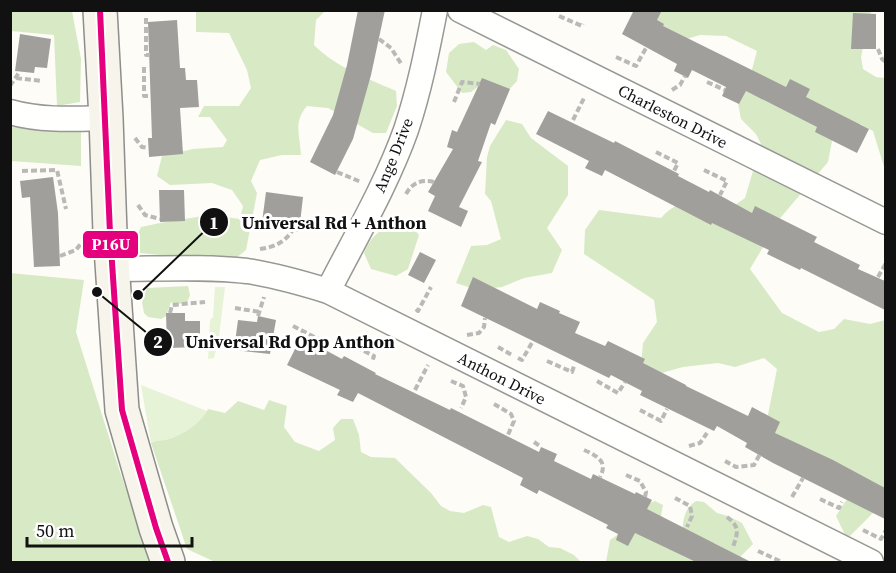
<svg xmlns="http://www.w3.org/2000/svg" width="896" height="573" font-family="'Source Serif 4',serif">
<rect width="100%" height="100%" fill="#fdfcf7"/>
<path fill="#e7f3d7" d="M215,287h10l-6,50 -5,21 -6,1 2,-39 3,-3z
M141,385l66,26c-5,13 -28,26 -42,29 -6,1 -9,0 -14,3z"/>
<path fill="#d8eac5" d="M10,11h62l9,48 -1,43 -23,4 -3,-71 -43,-4z
M196,11h129l-9,9 -2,25c23,23 53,33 82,46l1,15 -11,27h-13l-45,-25 -21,-2c-14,16 -7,29 -6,49h-19l-22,5 -9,21 6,12 -11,57 -15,12 -91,-9 -5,-12 6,-14 19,-4 49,-8 31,4 3,-13 -11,-16 -20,-7 -42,2 -13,-9 5,-20 31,-7 30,-2 4,-7 -17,-23h-12l6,-11h35l12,-18 -4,-18 -18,-37 -33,-1z
M659,11h212l-10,46 2,12 13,8 9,1v92l-12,-39 -13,-7 -27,12 -5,26 -47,55 -31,52 32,44 37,19 15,-3 10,-10 26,5 15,-4v181l-38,38 -11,-23 13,-20 -86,-56 14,-71 -13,-11 -29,9 -17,-4 -35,4 -25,7 -17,-8 2,-23 14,-21 -3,-22 -70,-46 1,-24 14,-20 62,8c22,-24 35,-16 61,-4l23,-16 16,-54 -5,-10 -15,-15 -4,-21 14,-25 6,-22 -31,-15 -26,-1 -31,9 -15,-11z
M474,42l12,8 7,-5 13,5 13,19 -2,12 -14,15 -24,-10 -8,6 -9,1 -16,-21 3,-19 10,-9z
M506,120l16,4 9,14 37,28v29l-21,33 15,22 -10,23 -28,5 -22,9 -25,3 -21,-7 15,-37 16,-1 14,-6 -10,-38 -6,-7 2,-37 3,-11z
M10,127l71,4v35l-70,-5z
M396,220h9l14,15 -11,34 -12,7 -25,-7 -7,-16c7,-17 16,-23 32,-33z
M10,273l74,7 -8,52 44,140 32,90h-141z
M188,286l2,9 -3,8 -12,1 -4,-2 -5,14 -5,3 -13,-2 -4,-4 -2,-11 5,-14z
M269,400l18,6 -3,21 11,15 24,9 16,-11 -2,-12 8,-9h12l6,16 2,17 10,5 24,1 36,35 10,13 9,5 14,2 19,-8 8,2 8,30 10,5 18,-6 11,3 11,8 11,1 14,7 7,7h-366l-28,-13 -36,-106c5,-3 8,-2 14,-3 15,-3 37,-17 43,-31l17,4 13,-12 26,9z
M655,501l8,4 -2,11 22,30c0,-17 -3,-35 13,-45l8,1 13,11 11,3 14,7 11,21 -13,13 -26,-14 -8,19h-100l4,-22 19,-13 16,-22z"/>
<path fill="#a19f9c" d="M358,10h27l-14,65 -18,64 -18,36 -25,-13 23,-47 14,-50z
M634,10h28l-5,10 7,4 -1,2 123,61 4,-8 20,10 -4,8 63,32 -12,24 -42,-21 2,-5 -71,-36 -7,13 -17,-8 4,-9 -34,-17 -4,8 -14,-7 3,-7 -55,-30z
M853,13l23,1v35h-25z
M177,20l3,48h5l1,12h11l2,27 -19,1 3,46 -34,3 -1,-19h4l-4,-116z
M20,34l31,5 -4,29 -12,-1 -1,6 -19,-2z
M482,78l28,11 -15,36 -4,-2 -13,38 4,1 -23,45 9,4 -7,16 -33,-16 7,-15 -7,-4 25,-43 -6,-2 5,-17 5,2z
M548,111l66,32 1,-2 64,33 -1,2 31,16 1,-2 42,23 3,-7 62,31 -3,5 46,23 -2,4 27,12v29l-84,-42 -1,2 -33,-16 2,-4 -57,-27 -1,2 -106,-55 -3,6 -17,-8 4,-7 -53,-27z
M53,177l5,36 2,53 -26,1 -4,-70 -8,1 -2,-17z
M159,190h25l1,31 -25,1z
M266,192l37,5 -4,35 -23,-3 1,-5 -15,-2z
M420,252l16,8 -12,23 -16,-8z
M473,277l64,32 3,-7 20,9 -1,2 21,9 -5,11 30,13 3,-5 37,18 -2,4 43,22v1l62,30 4,-9 28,15 -5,11 58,27 52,28v31l-112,-56 -28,-16 2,-4 -30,-17 -3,5 -74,-36 2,-4 -31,-16 -2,3 -148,-72z
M166,313h19v8h15v26l-33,1z
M258,316l18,4 -6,34 -36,-4 4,-30 19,2z
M301,337l41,22 2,-3 32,17 -1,1 75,36 1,-2 88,44 2,-5 16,7 -3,7 37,18 2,-5 42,20 1,-2 16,8 -5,9 104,53h-55l-61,-29 -7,13 -12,-6 2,-6 -12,-6 2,-3 -69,-35 -2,4 -17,-9 3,-7 -165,-85 -5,9 -16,-7 3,-5 -53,-25z"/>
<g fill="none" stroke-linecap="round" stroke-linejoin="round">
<g stroke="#979795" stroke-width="27">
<path id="street" d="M460,10l426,212
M10,112c31,9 65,7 96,6
M112,269c45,0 91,-3 135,2 27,4 55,12 81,20l543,271
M328,291c27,-53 58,-105 78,-161 13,-39 21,-79 29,-120"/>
</g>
<g stroke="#8e8d8b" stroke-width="36">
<path id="secondary" d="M100,10l6,108 4,115 12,177 34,118 12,34"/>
</g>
<path stroke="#b9b9b8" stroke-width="4" stroke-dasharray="6 3" stroke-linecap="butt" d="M559,16l23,10 1,-2
M146,18v37h4
M379,39l12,9 11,17
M878,49l4,10 4,3
M616,57l20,9 10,-18
M144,67v29h6
M16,78l26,3
M707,82l18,8
M10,86l10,-15
M672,90l8,-5 5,-9
M454,102l8,-20 18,2
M573,120l11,-22 -1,-1
M135,138l7,9 6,1
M656,152l22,11 -4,8
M704,170l23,11 -7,14
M22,171l35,-1 9,39
M337,172l24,10
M406,194c6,-11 15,-15 28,-12
M138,205l7,10 15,4
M260,249c14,-2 24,-6 32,-18
M60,256l16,-6 6,-8
M878,277l8,-14
M235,308l25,4
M416,309l2,2 13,-24
M170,313l2,-8 33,-3
M258,316l6,-19
M293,326l35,18 -3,6
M467,335l12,-2 5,-6 1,-9
M356,347l18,9 -2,6
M498,347l14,8
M518,358l4,2 11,-19
M547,361l25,11 2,-6
M451,381l12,5 3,11 -5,11
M597,381l21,12 7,-11
M415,390l13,-25
M494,404l17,10 3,7 -7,16
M640,410l21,11 6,-12
M534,442l7,5
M689,446l11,-3 7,-10
M584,450c14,6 24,12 16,27
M725,461l11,6 18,-2 6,-11
M626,475l14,6 6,11 -1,5
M792,497l11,-19
M675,498l15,8 2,10 -5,11
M820,499l19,9 3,-6
M727,517c13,10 11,15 6,30
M863,530l18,9 5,-9
M758,551l24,11"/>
<use href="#street" stroke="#fffffe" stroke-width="24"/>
<use href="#secondary" stroke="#f6f4eb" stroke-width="33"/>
<g stroke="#fff" stroke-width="10">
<path id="bus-1" d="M100,10l10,223 12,177 34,118 12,34"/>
</g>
<use href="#bus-1" stroke="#e5007d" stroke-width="6"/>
</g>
<g text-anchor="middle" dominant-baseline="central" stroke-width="6" stroke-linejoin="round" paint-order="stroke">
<g font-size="16" fill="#111" stroke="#fff">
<text transform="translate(673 116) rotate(27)">Charleston Drive</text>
<text transform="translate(393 155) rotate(-68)">Ange Drive</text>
<text transform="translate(502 378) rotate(27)">Anthon Drive</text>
</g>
</g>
<path fill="none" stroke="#111" stroke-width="2" d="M138 295L214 222M97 292L158 342"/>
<g fill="#111" stroke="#fff" stroke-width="2">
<circle cx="138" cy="295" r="6"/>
<circle cx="97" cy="292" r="6"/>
<circle cx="214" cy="222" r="15"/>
<circle cx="158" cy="342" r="15"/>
</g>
<g font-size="18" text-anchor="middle" font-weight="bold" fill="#fff">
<text x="214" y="229">1</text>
<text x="158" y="348">2</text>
</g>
<g font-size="18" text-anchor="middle" font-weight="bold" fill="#111" stroke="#fff" stroke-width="6" stroke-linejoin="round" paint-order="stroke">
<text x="334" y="229">Universal Rd + Anthon</text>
<text x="290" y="348">Universal Rd Opp Anthon</text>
</g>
<rect stroke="#fff" stroke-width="2" x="82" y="230" width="57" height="29" rx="6" fill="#e5007d"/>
<g font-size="16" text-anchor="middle" font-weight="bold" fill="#fff">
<text x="111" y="250">P16U</text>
</g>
<rect width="896" height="573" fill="none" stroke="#111111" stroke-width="24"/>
<path d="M27 537v9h165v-9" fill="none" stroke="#111111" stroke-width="3"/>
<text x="36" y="537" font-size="18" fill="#111111" stroke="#ffffff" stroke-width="4.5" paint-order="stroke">50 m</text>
</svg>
